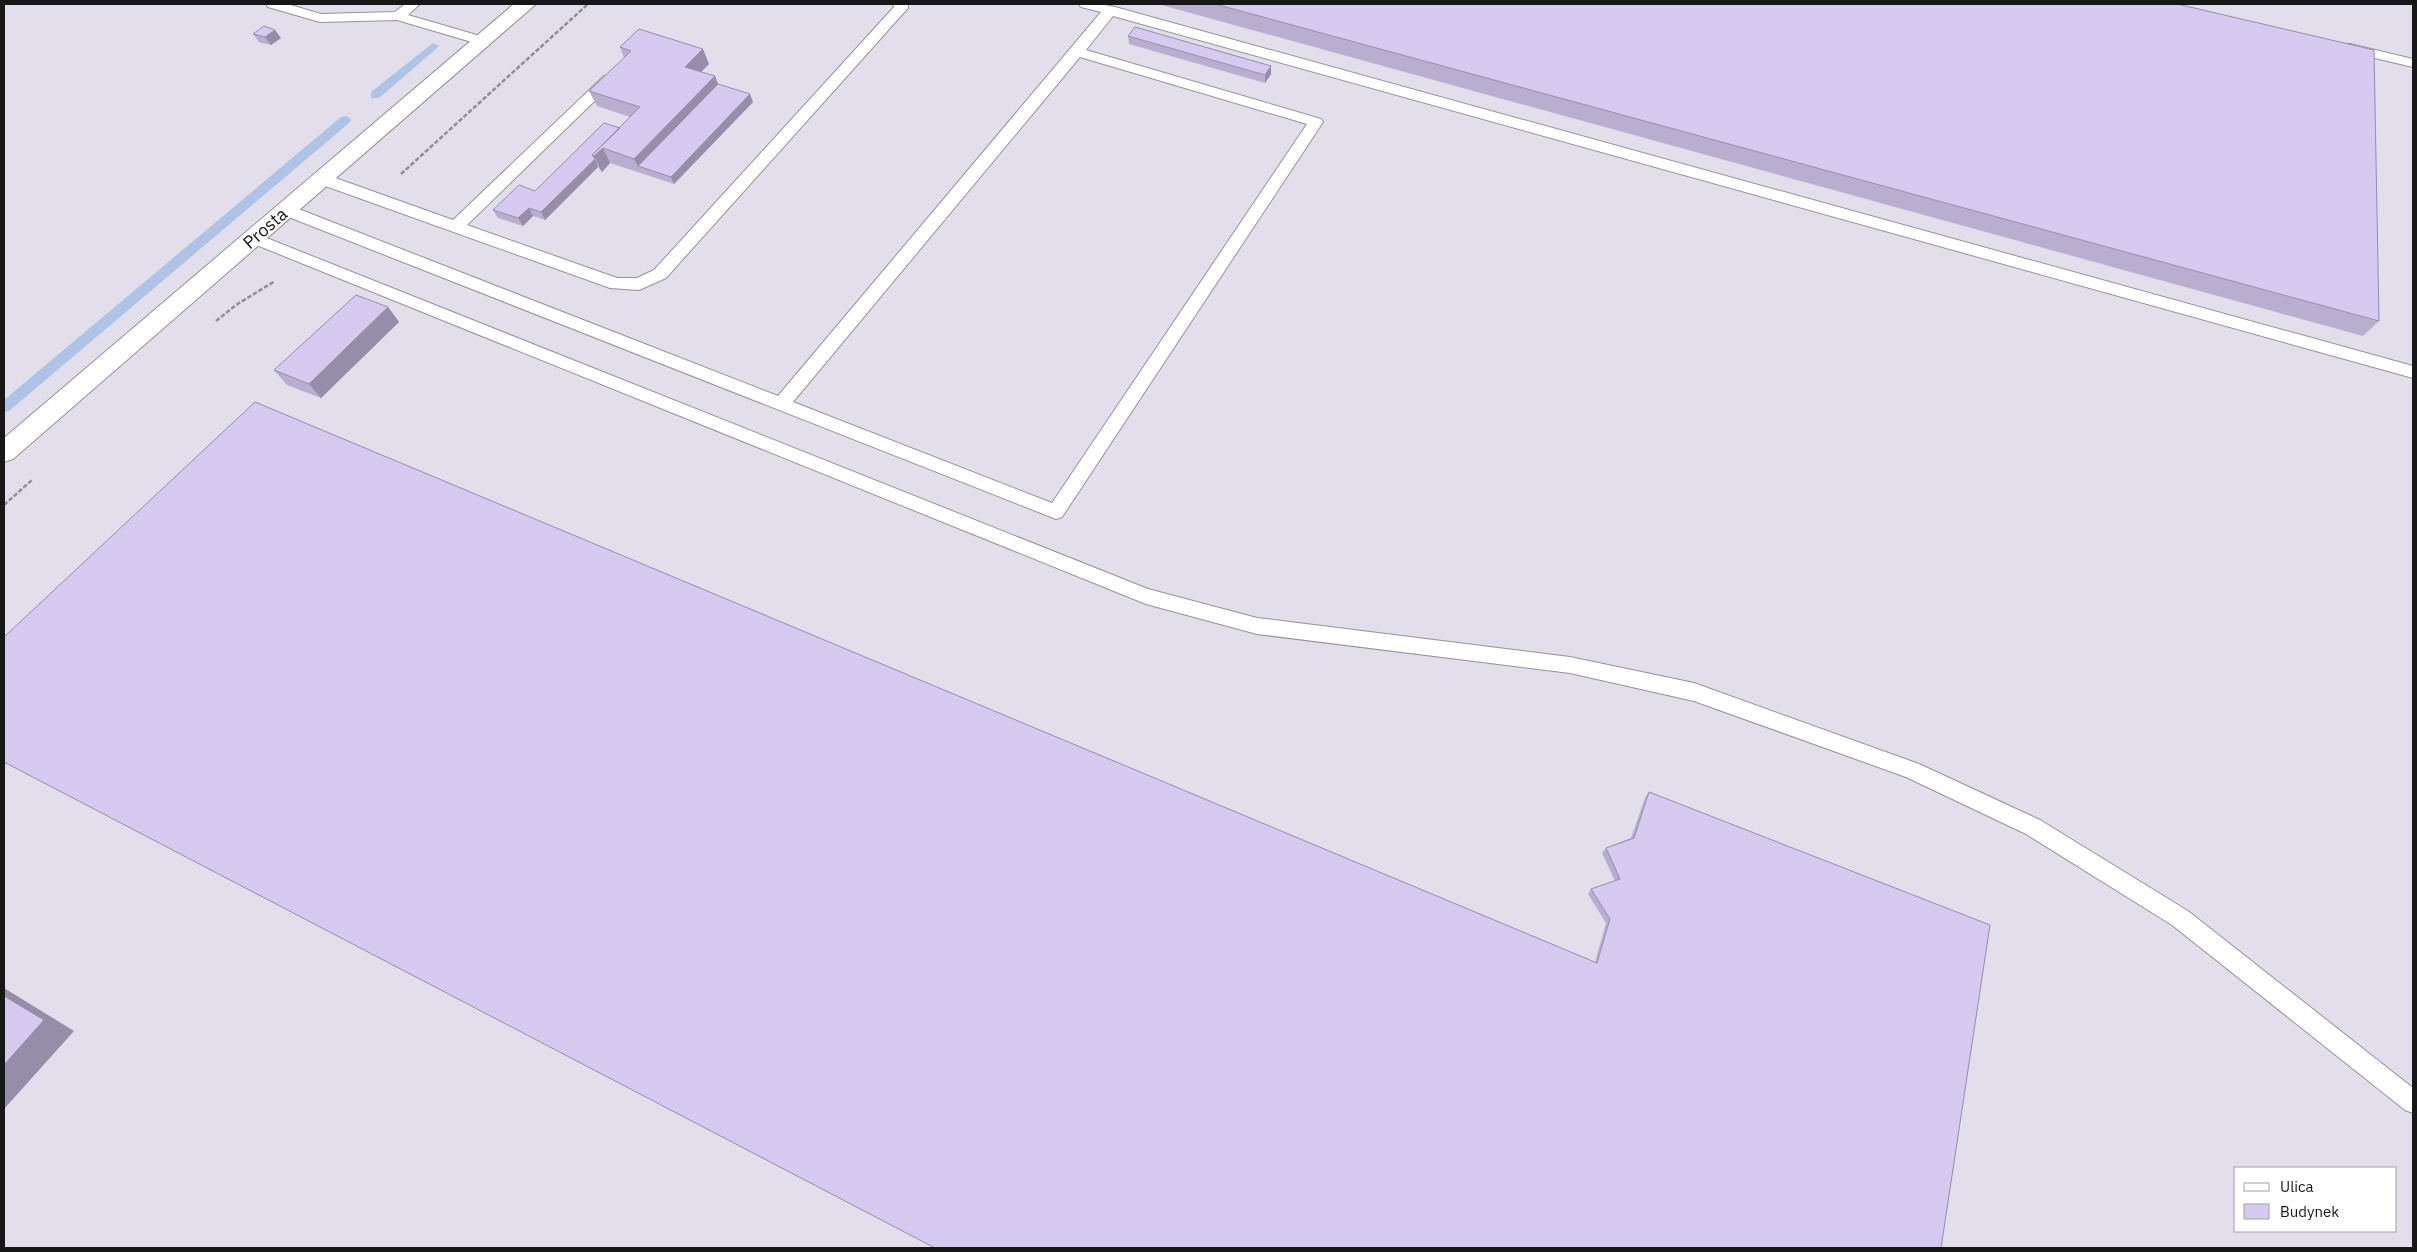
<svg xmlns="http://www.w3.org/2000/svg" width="2417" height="1252" font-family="'IBM Plex Sans',sans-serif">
<rect width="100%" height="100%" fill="#e8e7ec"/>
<path fill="#e2deeb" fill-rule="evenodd" d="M4,4h2409v1244h-2409zM2236,1168h160v63h-160z"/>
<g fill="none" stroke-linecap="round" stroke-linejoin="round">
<path fill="#aec3e6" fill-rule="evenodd" d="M433,43l6,3 -2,2 -58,50h-8v-6z
M345,116l4,1 2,3 -2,3 -340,288 -5,1v-12l337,-283z"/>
<g stroke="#959398" stroke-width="2">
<path id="service" d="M266,4h21l34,10 74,-2 10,-8h15l-12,11 79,23 2,3 -7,4 -85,-25 -77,2 -52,-15z
M893,4h14l1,4 -242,270 -27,12 -29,-2 -293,-105 -2,-4 2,-4h10l126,45 151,-144h10l2,3 -2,3 -147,143 150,53h20l17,-8 240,-263z
M1079,4h21l15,3 1298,359v12l-1300,-362 -27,34 235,69 2,3 -261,395 -6,2 -775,-305 -3,-4 3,-4h10l487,190 323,-384 -20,-5zM1080,57l227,67 -255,379 -259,-101z
M2350,44l63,15v8l-68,-16 -2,-3 2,-3z
M254,233l894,356 109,29 313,39 124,26 225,81 121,56 148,91 225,177v25l-8,-3 -233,-185 -146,-91 -120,-57 -212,-76 -124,-28 -313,-39 -111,-30 -897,-362 -3,-4 3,-4z"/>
</g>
<g stroke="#959398" stroke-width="2">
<path id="tertiary" d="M514,4h22l-523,455 -9,3v-24z"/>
</g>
<path stroke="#8f8e92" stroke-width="2.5" stroke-dasharray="4.5 2" stroke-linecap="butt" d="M401,174l187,-170
M216,321l20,-16 39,-24
M4,505l28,-25"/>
<use href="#service" fill="#fff" fill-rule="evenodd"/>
<use href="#tertiary" fill="#fff" fill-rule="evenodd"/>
</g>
<path fill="#b9aecf" d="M1158,4h1019l202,317 -16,15z
M253,34l28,4 -10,7 -12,-3z
M1128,36l143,38 -6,9 -136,-39z
M620,47l89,17 -8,8 14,4 3,8 35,18 -79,82 -64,-21 -8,9 -4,-5 -53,53 -12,-4 -10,10 -25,-8 -5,-8 42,-19 85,-63 10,-11 -33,-11 -8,-15 35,-33z
M388,307l11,15 -78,76 -34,-13 -13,-15z
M1649,792l292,456 -346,-286 11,-39 -18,-29 3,-5 24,-8 -13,-28 4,-5 25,-10 14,-40z"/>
<path fill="#968da9" d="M275,30l6,8 -10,7 -6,-8z
M703,49l6,15 -18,18 -6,-15z
M1271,66v8l-6,9v-8z
M715,76l6,16 -83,74 -4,-7z
M750,94l3,8 -79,82 -3,-7z
M603,148l7,15 -8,9 -8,-16z
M595,159l3,8 -53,53 -4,-8z
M529,208l4,8 -10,10 -5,-8z
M388,307l11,15 -78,76 -12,-14z
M4,988l70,43 -70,78z"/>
<path fill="#d7caf1" stroke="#968da9" d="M1215,4h962l197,46 5,271z
M264,26l11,4 -10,7 -12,-3z
M1135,27l136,39 -6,9 -137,-39z
M639,29l64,20 -18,18 30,9 -81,83 -31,-11 -9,8 -2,-1 48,-48 -51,-16 42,-40 -11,-4z
M718,84l32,10 -79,83 -33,-11z
M604,123l16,5 -28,27 3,4 -54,53 -12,-4 -11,10 -25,-8 26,-25 16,6z
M356,295l32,12 -79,77 -35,-14z
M255,402l1342,561 13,-44 -19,-30 29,-10 -14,-31 28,-10 15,-46 341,133 -49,323h-1006l-931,-486v-125z
M4,996l40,24 -40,45z"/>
<g text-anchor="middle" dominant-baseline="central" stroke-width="4" stroke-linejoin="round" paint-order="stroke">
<g font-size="18" fill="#171718" stroke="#fff">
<text transform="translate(265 228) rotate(-41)">Prosta</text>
</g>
</g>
<rect width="2417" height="1252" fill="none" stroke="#171718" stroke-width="10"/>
<rect x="2234" y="1167" width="162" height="65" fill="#ffffff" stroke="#a2a2a3"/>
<rect x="2244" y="1183" width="25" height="8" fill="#ffffff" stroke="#a2a2a3"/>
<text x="2280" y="1192" font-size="15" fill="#171718">Ulica</text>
<rect x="2244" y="1204" width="25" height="15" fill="#d7caf1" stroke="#a2a2a3"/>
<text x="2280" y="1217" font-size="15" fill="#171718">Budynek</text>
</svg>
